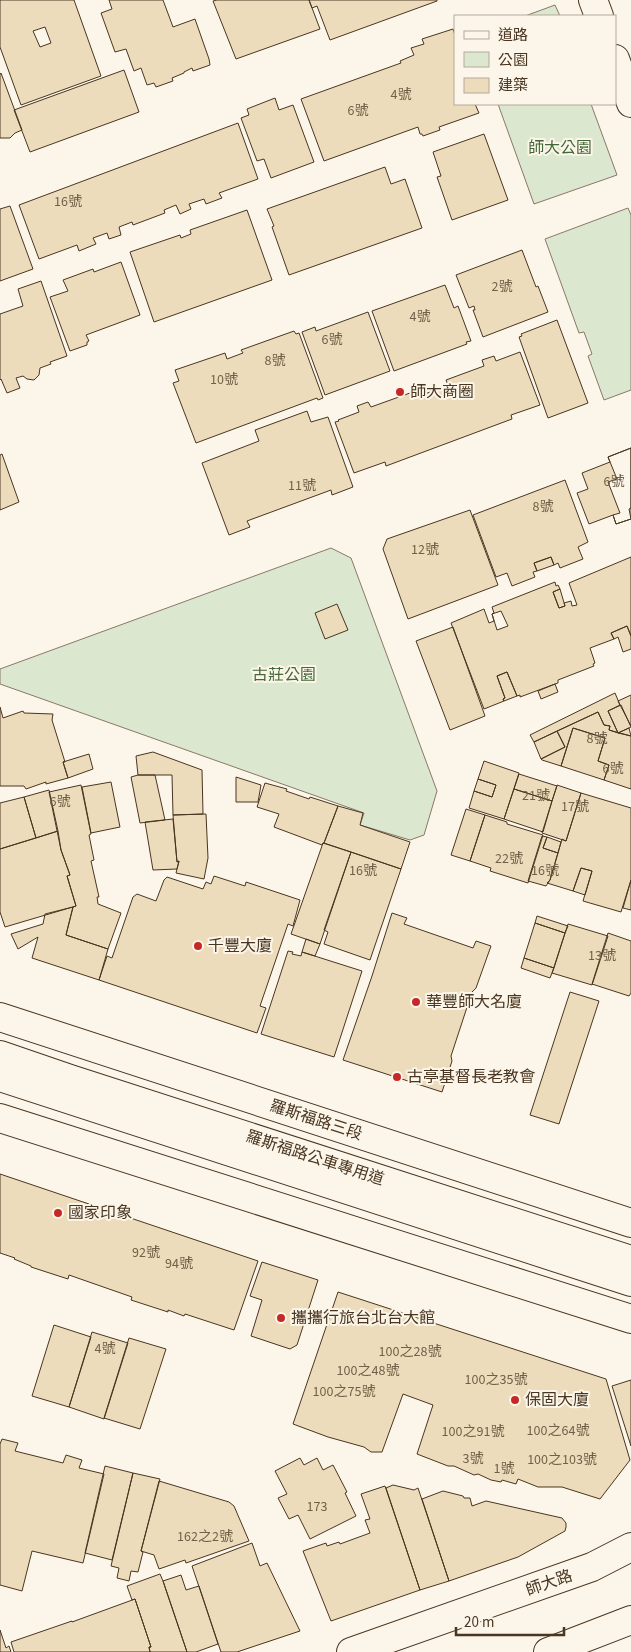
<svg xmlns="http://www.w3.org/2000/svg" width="631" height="1652" font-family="'Source Sans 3','Noto Sans TC',sans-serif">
<rect width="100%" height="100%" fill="#fbf6e9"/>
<path fill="#dce7d0" stroke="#887966" d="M555,5l5,11h-35z
M498,104h93l26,71 -83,29z
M628,208l3,7v175l-27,10 -16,-44 4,-2 -8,-22 -5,1 -34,-94z
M331,548l20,10 86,233 -13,44 -14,5 -50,-15 4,-12 -364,-129v-15z"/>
<path fill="#ecdcbc" stroke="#4a3520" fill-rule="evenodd" d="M0,0h74l27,76 -80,29 -21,-58zM45,27l6,16 -11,4 -7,-16z
M109,0h54l10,27 22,-8 14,40 1,6 -17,6 -1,-3 -8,4v1l-12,5 1,3 -17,6 -2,-4 -7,2 -6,-17 -7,3 -8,-22 -11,3 -14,-39 11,-4z
M217,0h92l11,29 -84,30 -23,-58z
M309,0h128v1l-107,39 -13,-34 -5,2z
M453,29l2,6v69h20l4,9 -40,14 1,3 -17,6 -1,-2h-2l-2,-7 -94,34 -23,-62 100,-36 -1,-2 14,-6 -3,-7 13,-4 -2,-5z
M124,70l15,42 -109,40 -16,-42z
M1,73l21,57 -7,3 -5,5h-10v-64z
M275,98l4,12 14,-5 21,57 -43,16 -7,-19 -7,2 -16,-43 8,-3 -2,-6z
M238,123l20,56 -39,14 3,5 -16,6 -2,-5 -15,5 2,5 -11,5 -4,-9 -12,5 1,3 -32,12 -1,-3 -13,5 2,8 -12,4 -2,-6 -14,5 3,6 -17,7 -2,-6 -38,14 -20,-54z
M484,134l24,66 -56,20 -15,-43 4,-1 -8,-24z
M385,167l6,17 14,-5 17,49 -133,47 -17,-48 2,-1 -7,-17z
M10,206l23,63 -33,12v-72z
M247,210l25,70 -118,42 -24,-70 50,-17 1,3 10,-4 -1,-4z
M522,250l14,37 2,-1 10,26 -65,25 -10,-27h2l-1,-4 -5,2 -13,-33z
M121,262l19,53 -54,20 3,6 -2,1v3l-17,6 -20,-54 18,-6 -5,-11 30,-11 1,3z
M41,281l26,75 -17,6 1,2 -11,4 -1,7 -5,5 -7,-1 -4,-3 -7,2 4,10 -13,5 -6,-14 -1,1v-66l23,-8 -5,-17z
M445,285l9,23 4,-2 13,35 -5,1 1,2 -73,27 -22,-60z
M368,312l22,59 -65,24 -23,-63 13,-5 1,4z
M557,320l31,83 -40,15 -29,-81 3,-1 -1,-2z
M294,331l2,3 3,-1 24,65 -5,2 -1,-2 -121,45 -23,-60 6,-2 -4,-11 50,-17 2,6 16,-6 -2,-3z
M520,352l20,53 -29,10 1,4 -126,47 -1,-4 -31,11 -19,-51 4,-1 -1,-1 21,-8 -2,-6 11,-4 3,5 39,-14 2,6 36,-14 -2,-5 38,-14 -2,-6 12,-4 2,5z
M307,411l4,11 17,-5 25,70 -21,8 -1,-5 -84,31 3,6 -21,8 -27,-72 57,-22 -4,-11z
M631,448v60l-2,1 2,10 -15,5 -3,-9 7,-2 -12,-31 9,-3 -9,-22z
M631,448v71l-15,5 -3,-9 -24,9 -12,-31 11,-4 -6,-16 28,-11 -2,-5z
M2,454l17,48 -19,8v-55z
M565,480l23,62 -10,5 5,12 -23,9 -2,-5 -4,2 -3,-8 -17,6 3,8 -4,1 2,5 -23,9 -5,-13 -11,4 -23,-62z
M470,510l28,75 -90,34 -25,-70 4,-10z
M551,557l3,8 -17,6 -3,-8z
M631,557v79l-4,-10 -16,7 3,6 -24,9 5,15 -2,1 1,2 -36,14v3l-3,1 -35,13v-2l-3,1 -10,-24 -10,4 8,22 -2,1 1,2 -20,8 -33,-86 33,-14 5,14 5,-2 -2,-7 2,-1 -2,-6 63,-25 1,4 2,-1 2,4 -7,3 6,16 6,-2 -1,-3 7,-2 1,5 5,-1 -8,-22z
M560,589l5,17 -6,2 -6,-16z
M337,604l11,26 -23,9 -10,-26z
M501,611l7,15 -11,4 -5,-16z
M627,626l4,10v13l-8,3 -5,-15 -4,2 -3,-6z
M453,627l32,89 -35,14 -34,-89z
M507,672l10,24 -13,5 -1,-2 2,-1 -8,-22z
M555,684l3,8 -17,7 -3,-8z
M615,693l5,12 -12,6 10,22 -9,-3 1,-4 -6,-1 -6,-13 -64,30 -4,-7z
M631,695v31l-13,-25z
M621,705l10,22 -13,6 -10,-22z
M0,707l3,11 20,-7 1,2 29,1 -1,6 13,42h-2l5,16 -22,6v-2l-20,7 -2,-3h-24z
M598,712l6,13 6,1 -1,4 22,6v53l-27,-9 5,-15 -11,-4 7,-23 -32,-10 -12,38 -19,-6 -1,-1 24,-12 -8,-16z
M573,728l32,10 -7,23 11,4 -5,15 -43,-14z
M629,728l2,8 -13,-3z
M557,731l8,16 -24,12 -7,-17z
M153,752l49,18 1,44 -30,1 -1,-40h-34l-2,-19z
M89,754l4,15 -25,9 -5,-16z
M484,761l35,12 -15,46 -35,-11 5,-17 18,6 4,-12 -18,-6z
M519,774l38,12 -5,15 -38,-12z
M138,775h17l10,45 -25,3 -9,-46z
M236,777l25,8 -3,17h-22z
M478,779l18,6 -4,12 -18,-6z
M111,782l9,45 -29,6 -9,-46z
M265,783l22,6 -1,2 23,8 1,-2 28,9 -14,37h-1l-1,2 -48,-18 5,-13 -22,-7z
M81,785l10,49 -2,1 5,25 -3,1 8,36h-2l1,7 23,9 -13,36 -42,-14 7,-28 3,-1 -9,-30 3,-1 -9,-25 -12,-58z
M557,785l24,8 -15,48 -24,-8z
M514,789l38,12 -9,31 -39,-13z
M49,790l9,41 -22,7 -12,-41z
M581,793l50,15v72l-10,32 -38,-11 9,-30 -11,-3 -8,23 -26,-8 3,-3 12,-41 4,2z
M24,797l12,41 -36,11v-46z
M338,806l25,7 -3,12 50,17 -9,27 -77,-26z
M466,809l19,6 -15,46 -19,-6z
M206,814l2,44 -4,21 -28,-6 3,-12 -2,1 -4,-47z
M485,815l22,7v2l36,11 -15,48 -38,-12 1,-3 -21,-7z
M173,819l4,43 2,-1 -2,8 -24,1 -8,-48z
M58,831l3,19 9,25 -3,1 9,30 -71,21 -5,-15v-63z
M542,836l5,1 -4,11 15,5 -8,27 -4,6 -18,-5z
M547,837l14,5 -3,11 -15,-5z
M323,843l28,9 -31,92 -29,-10z
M351,852l50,17 -31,91 -46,-16 4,-12 -4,-2z
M581,868l11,3 -7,24 -12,-4z
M214,876l31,10 1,-4 54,18 -7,26 -5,-2 -28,82 6,2 -9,25 -158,-53 8,-24 5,2 21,-61 4,-3 19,7 8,-21 3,-3 36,12 3,-7 5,2z
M631,880v30l-8,-2z
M73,907l-7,28 42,14 -9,31 -67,-22 6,-21 -20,12 -7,-15 32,-10 2,-10z
M392,913l15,5 -3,6 69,24 3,-7 15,5 -15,42 -4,4 -21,64 1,5 -10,31 -99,-32 29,-84z
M537,916l31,10 -3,7 -30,-10z
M535,923l30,10 -11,35 -30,-10z
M568,924l40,12 -16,49 -40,-12z
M608,933l23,8v52l-2,3 -37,-12z
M306,939l14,5 -5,12 -13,-4z
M288,951l5,1 -1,2 9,2 1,-4 60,19 -28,86 -73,-23z
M524,958l30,10 -4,10 -29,-10z
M570,992l29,9 -40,123 -29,-9z
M0,1174l258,87 -24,69 -49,-16 -1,2 -16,-6v2l-37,-12 1,-3 -63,-22 -1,4 -37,-12v-1l-17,-7 1,-1 -15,-5z
M262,1262l56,18 -21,65 -7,4 -39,-13 11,-36 -12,-4z
M338,1292l268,87 24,81 -30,39 -38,-12h-24l-20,-8 -2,5 -14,-4 -1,2 -10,-2 -13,-6 -4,1 -20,-9h-6l-31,-12 16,-49 -30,-11 -21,58h-11l-7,-5 -36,-10 -35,-13z
M54,1325l37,12 -22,70 -37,-11z
M92,1332l36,11 -24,76 -35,-12z
M129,1338l37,11 -26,80 -36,-11z
M631,1380v66l-19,-60z
M2,1439l16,4 -3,8 48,12 3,-8 16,5 -3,8 25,6 -21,89 -51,-12 -10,40 -22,-6v-141z
M300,1458l4,7 13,-7 6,12 10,-5 14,27 -2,1 11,23 -46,23 -12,-24 -9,4 -11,-21 9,-4 -12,-23z
M105,1466l28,7 -21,87 -27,-7z
M133,1473l27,6 -19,72 2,1 -5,20 -7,-1 -2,10 -12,-3 2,-10 -8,-2z
M159,1481l70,21 5,4 15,35 -63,22 -1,-3 -26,9 -5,-14 -13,-4z
M393,1485l21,5 4,-2 31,93 -29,9 -34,-102z
M385,1486l35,104 -89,31 -28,-70 23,-8 1,3 12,-4 1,2 30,-11 -5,-13 5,-1 -9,-25z
M443,1491l20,5 1,2h6l2,8 14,-5 76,17 4,5v4l-1,4 -47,26 -69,24 -27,-82z
M252,1543l8,23 7,-3 33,68 -63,21h-16l-29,-86z
M160,1574l3,7 24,71h-37l-1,-5h2l-16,-48 -3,1 -5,-14z
M181,1575l5,15 13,-4 19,58 -22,8h-9l-24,-71z
M135,1599l16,48h-2l1,5h-136l-3,-10 61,-21v1z
M0,1630l6,18 3,-2 2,6h-11z"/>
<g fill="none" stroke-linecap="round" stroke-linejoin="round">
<g stroke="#4a3520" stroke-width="30">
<path id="tertiary" d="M593,0l6,16
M615,59l16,44
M351,1652l241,-85 39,-20
M548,1652l83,-32"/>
</g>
<g stroke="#4a3520" stroke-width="30">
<path id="primary" d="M0,1017l631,206
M0,1055l70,24 561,181
M0,1077l631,205
M0,1118l631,201"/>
</g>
<use href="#tertiary" stroke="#fbf6e9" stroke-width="28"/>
<use href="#primary" stroke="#fbf6e9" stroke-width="28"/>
</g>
<g fill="#c62828" stroke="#fbf6e9" stroke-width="2">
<circle cx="400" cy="392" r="5"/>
<circle cx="198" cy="946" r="5"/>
<circle cx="416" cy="1002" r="5"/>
<circle cx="397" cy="1077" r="5"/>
<circle cx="58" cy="1213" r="5"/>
<circle cx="281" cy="1318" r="5"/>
<circle cx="515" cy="1400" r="5"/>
</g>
<g text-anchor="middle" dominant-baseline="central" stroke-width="4" stroke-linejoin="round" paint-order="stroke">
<g font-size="14" fill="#725f47">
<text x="401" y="95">4號</text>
<text x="358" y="111">6號</text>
<text x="68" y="202">16號</text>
<text x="502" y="287">2號</text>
<text x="420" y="317">4號</text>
<text x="332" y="340">6號</text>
<text x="275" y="361">8號</text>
<text x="224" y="380">10號</text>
<text x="614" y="482">6號</text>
<text x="302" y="486">11號</text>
<text x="543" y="507">8號</text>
<text x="425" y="550">12號</text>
<text x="597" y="739">8號</text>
<text x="613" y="769">6號</text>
<text x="536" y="796">21號</text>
<text x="60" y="802">6號</text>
<text x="575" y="807">17號</text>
<text x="509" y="859">22號</text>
<text x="363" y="871">16號</text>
<text x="545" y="871">16號</text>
<text x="602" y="956">13號</text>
<text x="146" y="1253">92號</text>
<text x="179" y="1264">94號</text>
<text x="105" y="1349">4號</text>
<text x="410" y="1352">100之28號</text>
<text x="368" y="1371">100之48號</text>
<text x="496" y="1380">100之35號</text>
<text x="344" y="1392">100之75號</text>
<text x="558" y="1431">100之64號</text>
<text x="473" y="1432">100之91號</text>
<text x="473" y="1459">3號</text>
<text x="562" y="1460">100之103號</text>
<text x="504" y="1469">1號</text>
<text x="317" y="1507">173</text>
<text x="205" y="1537">162之2號</text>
</g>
<g font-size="16" fill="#436837" stroke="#fbf6e9">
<text x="560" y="148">師大公園</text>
<text x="284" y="675">古莊公園</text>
</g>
<g font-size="16" fill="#4a3520" stroke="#fbf6e9" text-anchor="start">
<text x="410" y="392">師大商圈</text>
<text x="208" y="946">千豐大廈</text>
<text x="426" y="1002">華豐師大名廈</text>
<text x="407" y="1077">古亭基督長老教會</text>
<text x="68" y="1213">國家印象</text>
<text x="291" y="1318">攜攜行旅台北台大館</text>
<text x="525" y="1400">保固大廈</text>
</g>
<g font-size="16" fill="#4a3520" stroke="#fbf6e9">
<text transform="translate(316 1120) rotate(18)">羅斯福路三段</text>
<text transform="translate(315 1158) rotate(18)">羅斯福路公車專用道</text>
<text transform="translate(549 1583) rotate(-19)">師大路</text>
</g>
</g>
<rect x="454" y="15" width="162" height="90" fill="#fbf6e9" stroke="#b4a999"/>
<rect x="464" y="31" width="25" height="8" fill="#fbf6e9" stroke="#b4a999"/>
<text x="498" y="40" font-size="15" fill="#4a3520">道路</text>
<rect x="464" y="52" width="25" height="15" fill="#dce7d0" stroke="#b4a999"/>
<text x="498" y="65" font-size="15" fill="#4a3520">公園</text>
<rect x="464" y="78" width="25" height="15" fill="#ecdcbc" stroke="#b4a999"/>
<text x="498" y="90" font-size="15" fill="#4a3520">建築</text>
<path d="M456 1627v8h108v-8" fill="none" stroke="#4a3520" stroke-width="2.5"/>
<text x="464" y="1627" font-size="15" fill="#4a3520" stroke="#fbf6e9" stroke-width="4" paint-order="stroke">20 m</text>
</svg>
